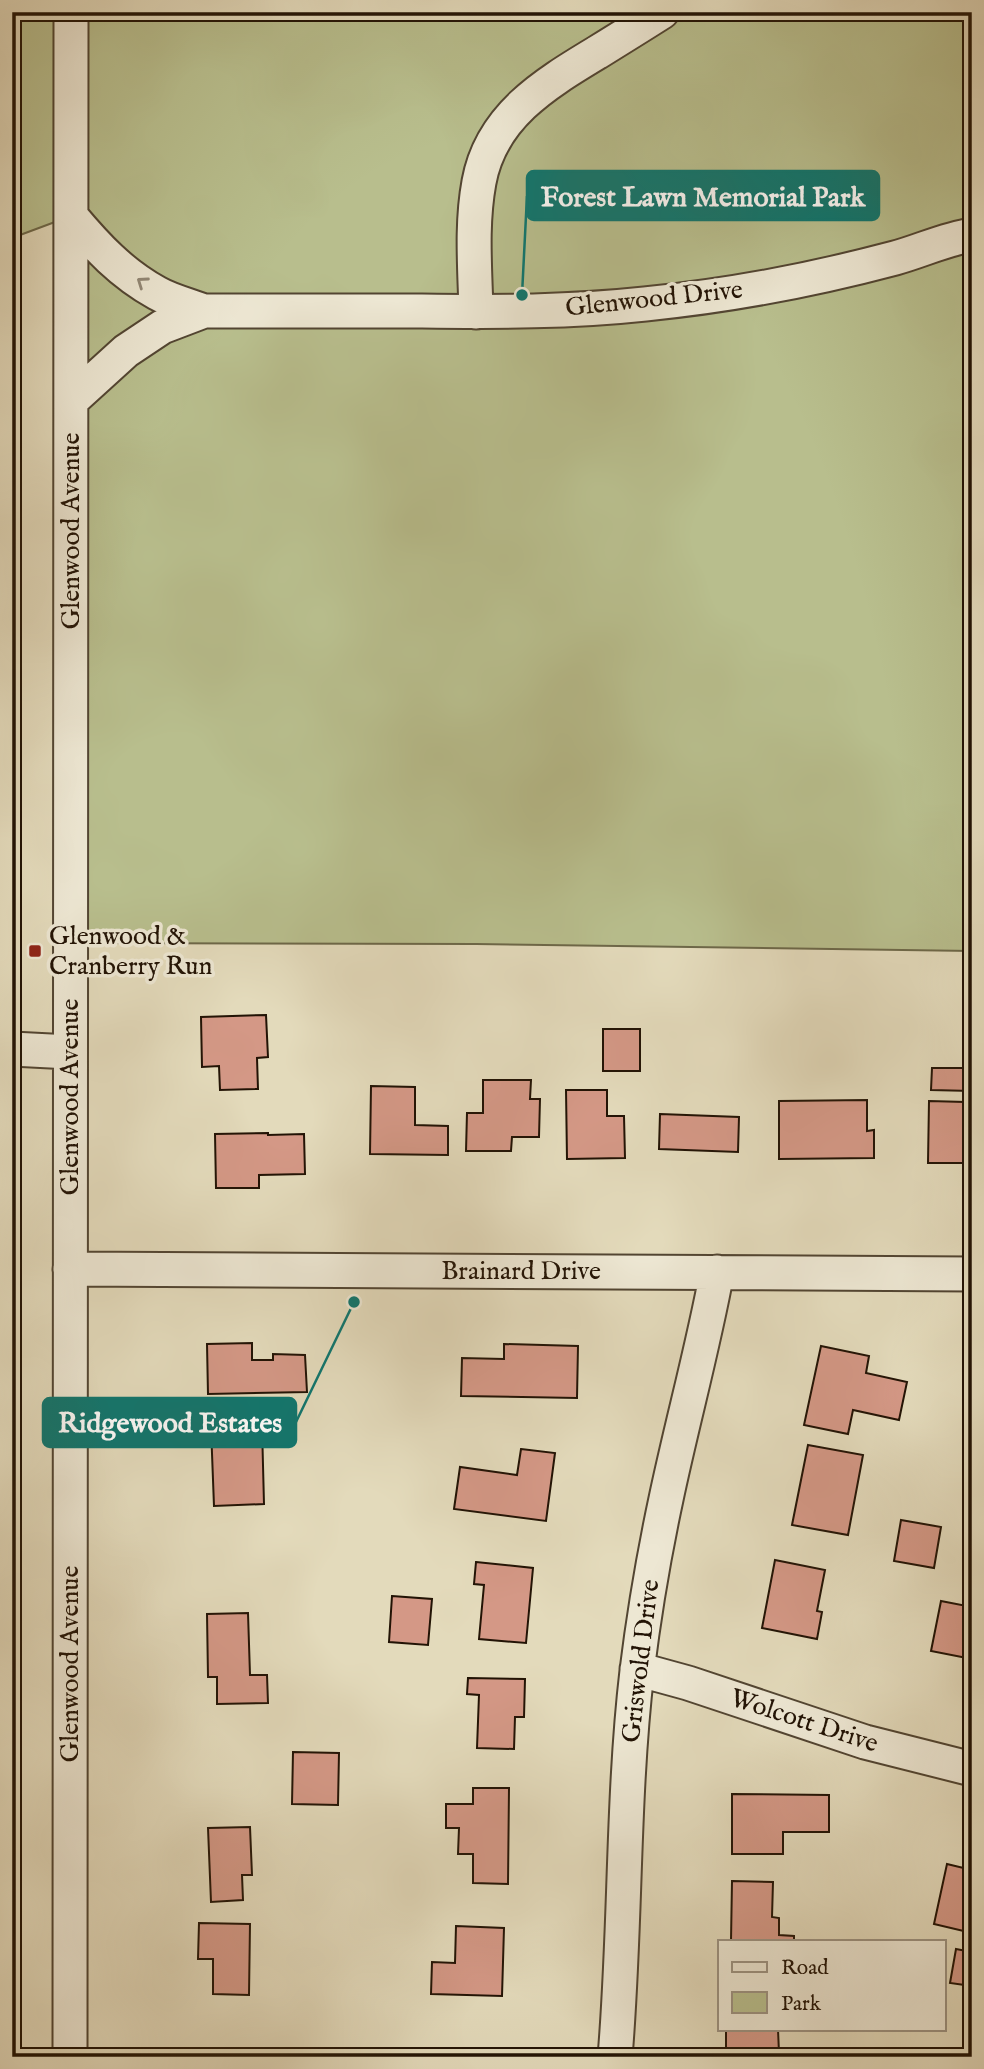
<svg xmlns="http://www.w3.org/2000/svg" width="984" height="2069" font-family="'IM FELL English',serif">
<rect width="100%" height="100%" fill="#e3dabb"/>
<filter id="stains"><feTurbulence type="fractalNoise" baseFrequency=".00286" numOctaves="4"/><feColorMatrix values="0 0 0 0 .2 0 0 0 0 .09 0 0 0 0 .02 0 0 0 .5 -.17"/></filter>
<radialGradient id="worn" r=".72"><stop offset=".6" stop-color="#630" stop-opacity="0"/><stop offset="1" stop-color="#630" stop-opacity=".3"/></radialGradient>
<path fill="#b8be8d" stroke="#6d6849" stroke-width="2" d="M27,12h945v939l-496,-7 -406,-1 1,-727 -59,22v-221z"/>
<path fill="#d49886" stroke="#221305" stroke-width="2" d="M266,1015l2,42 -11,1 1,31 -38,1 -1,-24 -17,1 -1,-50z
M603,1029h37v42h-37z
M932,1068h40v23l-41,-1z
M483,1080h48l-1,19h10l-1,38h-27l-1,14h-45l1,-38h16z
M371,1086l44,1v38l33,1v29l-78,-1z
M566,1090h41v26h17l1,42 -58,1z
M867,1100v31l7,-1v28l-95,1v-58z
M929,1101l36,1 -1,12h8v49h-44z
M660,1114l79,3 -1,35 -79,-3z
M268,1133v2l36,-1 1,40 -46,1v13h-43l-1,-54z
M252,1343v17h21v-6l32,1 2,37 -99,2 -1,-50z
M504,1344l74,2 -1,52 -116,-2 1,-38 42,1z
M821,1346l48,10 -3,17 41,9 -8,38 -46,-10 -5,24 -44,-9z
M965,1392h7v50h-6z
M262,1426l2,78 -50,2 -3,-79z
M808,1445l55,10 -15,80 -56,-10z
M521,1449l34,4 -9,68 -92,-12 6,-42 57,8z
M901,1520l40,7 -7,41 -40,-7z
M775,1560l50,10 -8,41 5,1 -5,27 -55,-11z
M476,1562l57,6 -7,75 -47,-4 5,-54 -10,-1z
M392,1596l40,3 -4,46 -39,-3z
M941,1601l31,6v52l-41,-8z
M248,1613l2,62h17l1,28 -51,1v-27h-9l-1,-63z
M468,1678l57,1 -1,38h-9l-1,32 -37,-1 2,-53 -12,-1z
M293,1752l46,1 -1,52 -46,-1z
M473,1788h36l-1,96 -35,-1v-29h-15l1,-26h-13v-24h27z
M732,1794l97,1v37h-46v22h-51z
M250,1827l2,48h-10l1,25 -32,2 -3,-74z
M947,1864l25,6v63l-38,-9z
M732,1881l41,1 -1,35 7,1v17l15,1v5h-63z
M199,1923l51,1 -1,71 -36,-1v-35h-15z
M456,1926l48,2 -2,68 -71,-2 1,-32 23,1z
M956,1949l16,3v34l-22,-3z
M726,2029h52l1,24h-53z"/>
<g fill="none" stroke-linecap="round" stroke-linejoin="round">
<g stroke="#524532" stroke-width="37">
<path id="minor" d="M71,216c26,31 50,57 86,77 14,8 31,12 47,18
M476,312c-1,-43 -5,-87 3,-130 12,-66 66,-98 119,-130 21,-13 42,-26 64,-40
M71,401l55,-50 36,-24 42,-16c72,0 145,0 218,0 74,1 149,1 223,-7 82,-8 171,-25 250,-46 26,-7 50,-19 77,-23
M12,1049l58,3
M70,1269l902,5
M637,1669l51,14 177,59 107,27
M70,2057l1,-2045
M615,2057c11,-129 7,-258 22,-386 7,-57 17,-116 29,-172 16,-76 37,-151 51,-227"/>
</g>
<use href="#minor" stroke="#ede7d3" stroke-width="33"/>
</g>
<defs><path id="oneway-chevron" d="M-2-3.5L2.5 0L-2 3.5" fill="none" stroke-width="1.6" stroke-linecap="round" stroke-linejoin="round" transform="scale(1.75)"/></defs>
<use stroke="#928876" href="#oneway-chevron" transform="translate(142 282) rotate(-145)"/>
<rect fill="#8f2418" stroke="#ede7d3" stroke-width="2.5" x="28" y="944" width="14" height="14" rx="3.5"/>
<g text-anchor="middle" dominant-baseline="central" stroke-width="7" stroke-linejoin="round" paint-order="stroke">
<g font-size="26" fill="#221305" stroke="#ede7d3">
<text transform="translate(654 299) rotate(-6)">Glenwood Drive</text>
<text transform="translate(71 531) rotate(-90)">Glenwood Avenue</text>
<text transform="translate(70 1097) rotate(-90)">Glenwood Avenue</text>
<text x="521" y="1271">Brainard Drive</text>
<text transform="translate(641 1661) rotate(-83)">Griswold Drive</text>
<text transform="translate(70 1664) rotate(-90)">Glenwood Avenue</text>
<text transform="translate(804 1721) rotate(18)">Wolcott Drive</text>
</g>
<g font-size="26" fill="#221305" stroke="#ede7d3" text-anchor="start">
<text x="49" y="936">Glenwood &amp;<tspan x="49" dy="30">Cranberry Run</tspan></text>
</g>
</g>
<path fill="none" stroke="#0f766e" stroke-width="2.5" d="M522 295L527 196M354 1302L296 1422"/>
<g fill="#0f766e" stroke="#ede7d3" stroke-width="2.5">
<circle cx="522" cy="295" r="7"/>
<circle cx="354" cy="1302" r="7"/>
</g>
<g fill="#0f766e" stroke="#0f766e" stroke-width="2.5">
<rect x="527" y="171" width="352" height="49" rx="7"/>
<rect x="43" y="1398" width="253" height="49" rx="7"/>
</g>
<g font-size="28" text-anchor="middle" font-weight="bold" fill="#fff">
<text x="703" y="206">Forest Lawn Memorial Park</text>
<text x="170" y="1432">Ridgewood Estates</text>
</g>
<rect width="984" height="2069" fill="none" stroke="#e3dabb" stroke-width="42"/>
<rect x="14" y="14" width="956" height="2041" fill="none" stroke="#221305" stroke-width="3.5"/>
<rect x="21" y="21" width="942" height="2027" fill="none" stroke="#221305" stroke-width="2"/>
<rect x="718" y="1940" width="228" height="91" fill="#ede7d3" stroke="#9c9281" stroke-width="2"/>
<rect x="732" y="1962" width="35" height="10" fill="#ede7d3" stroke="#9c9281" stroke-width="2"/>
<text x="781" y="1974" font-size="21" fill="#221305">Road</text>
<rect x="732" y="1992" width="35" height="21" fill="#b8be8d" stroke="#9c9281" stroke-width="2"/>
<text x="781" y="2010" font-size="21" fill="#221305">Park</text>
<rect width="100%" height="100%" filter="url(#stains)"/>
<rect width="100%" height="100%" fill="url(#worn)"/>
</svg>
